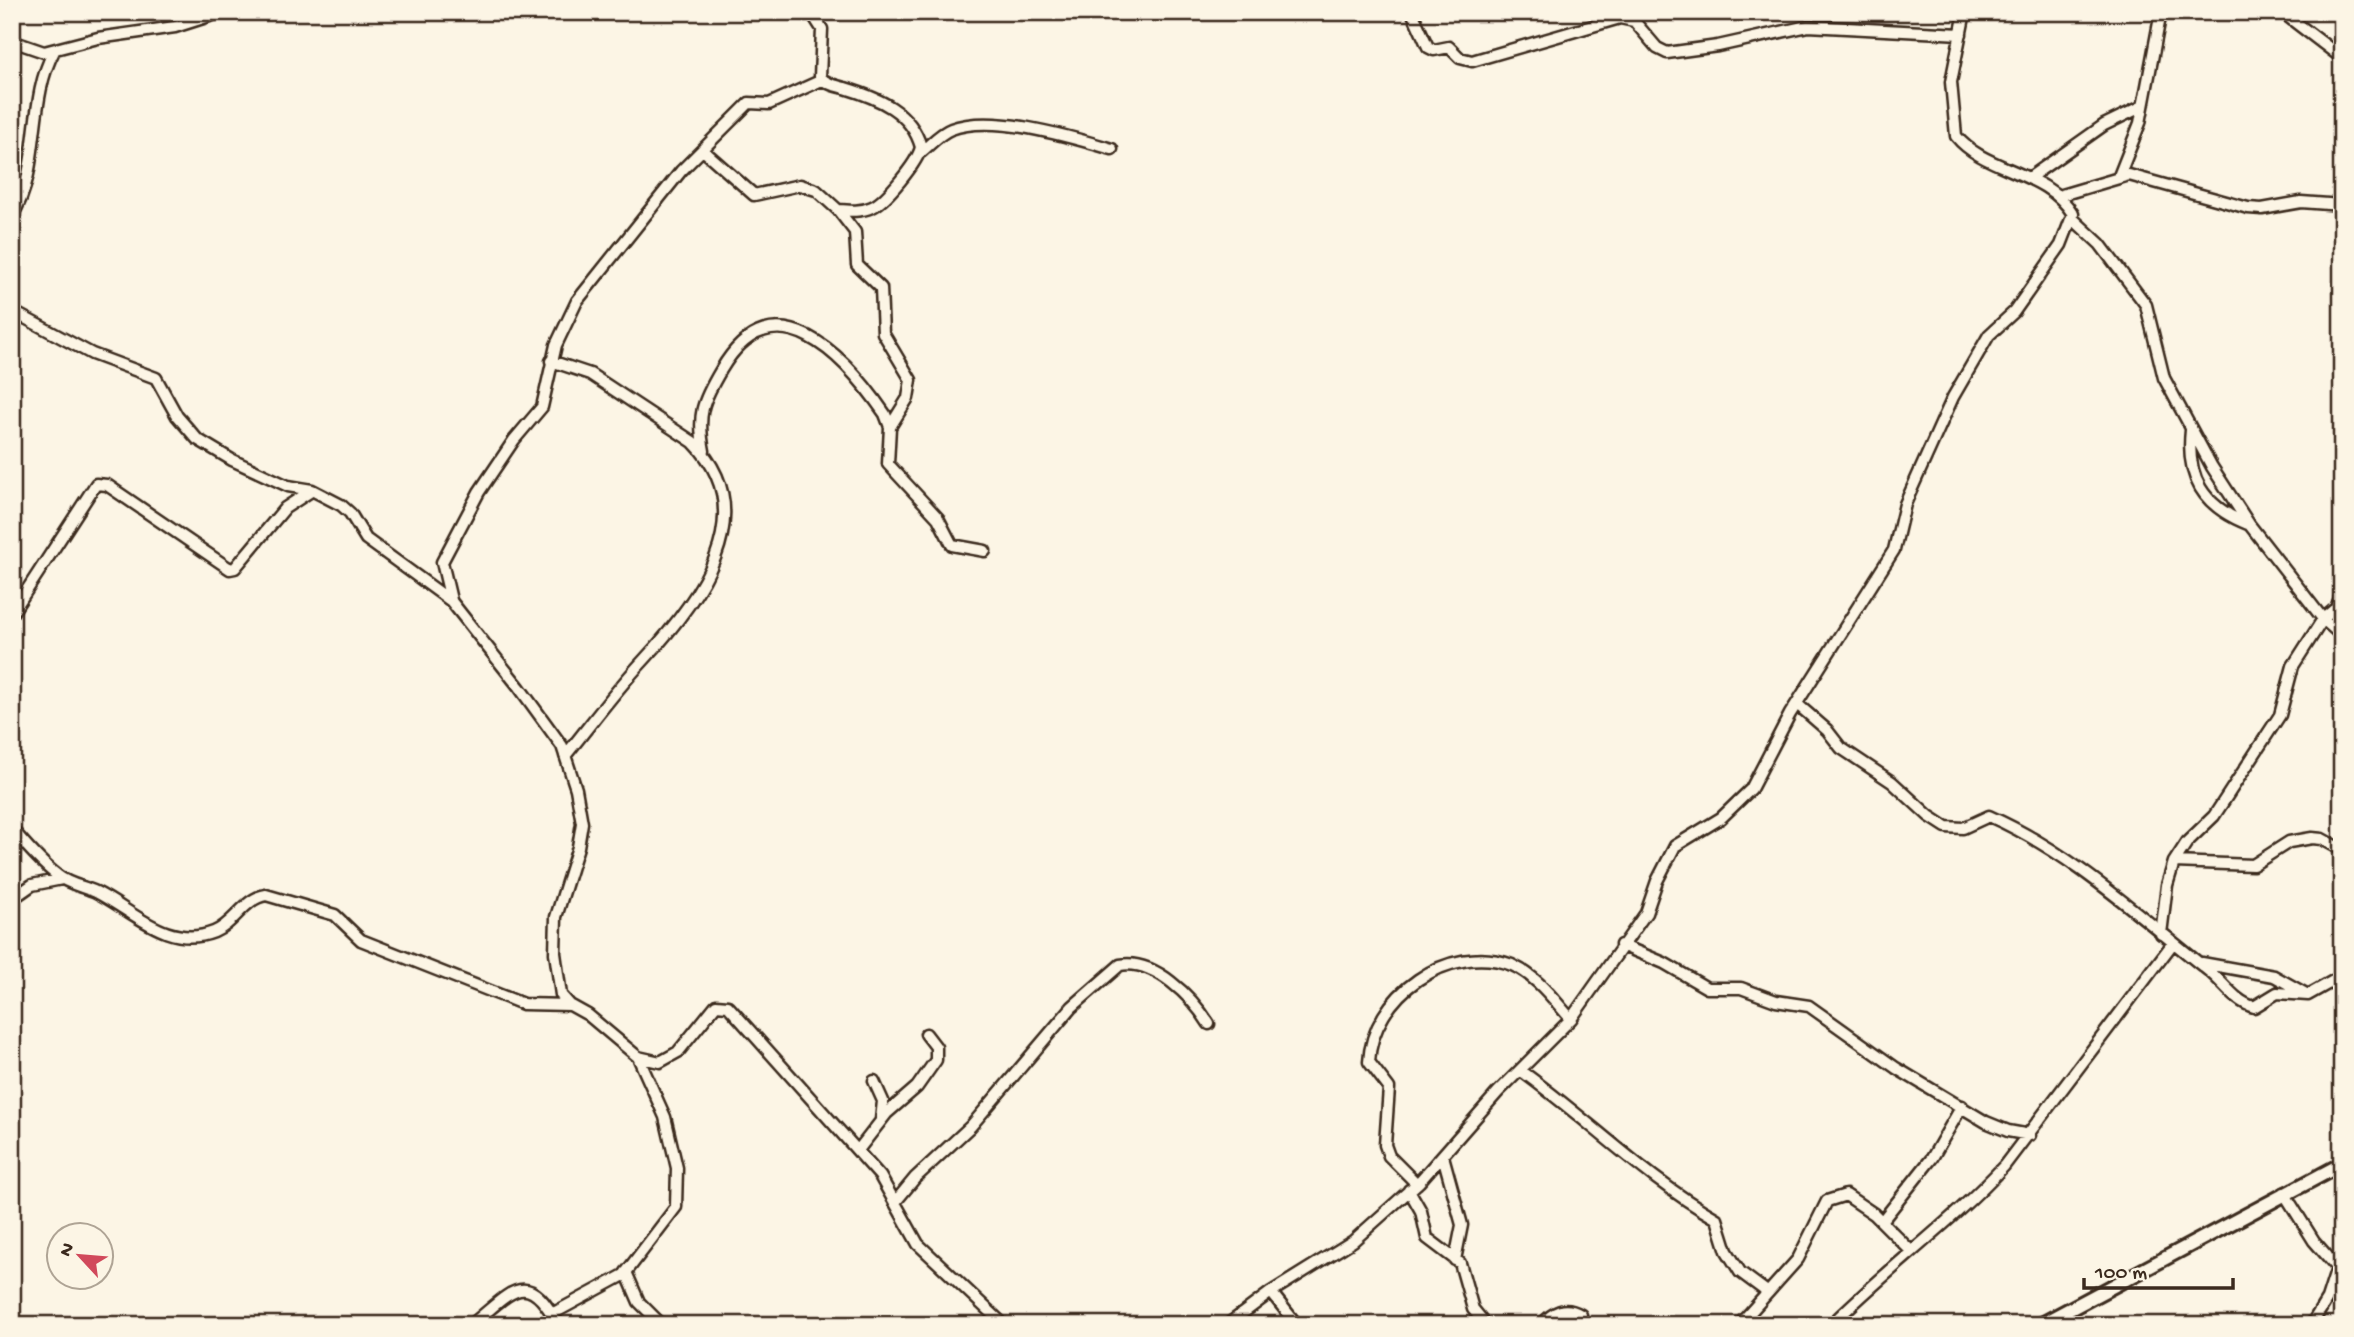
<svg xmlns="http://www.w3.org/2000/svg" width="2354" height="1337" font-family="'Gochi Hand',sans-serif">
<rect width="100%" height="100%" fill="#fcf5e5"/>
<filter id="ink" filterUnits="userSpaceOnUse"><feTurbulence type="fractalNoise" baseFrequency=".0143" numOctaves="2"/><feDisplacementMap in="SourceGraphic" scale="14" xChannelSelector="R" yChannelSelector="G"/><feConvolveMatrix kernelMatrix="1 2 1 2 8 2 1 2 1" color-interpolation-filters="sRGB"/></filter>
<g filter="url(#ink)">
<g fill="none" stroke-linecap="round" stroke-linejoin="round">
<g stroke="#3b2a1e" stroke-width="15">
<path id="minor" d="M811,12l11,17 -2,48c6,7 16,9 25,11 33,10 66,23 76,59 -3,15 -36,55 -49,60 -11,5 -22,4 -34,3
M1412,12l16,35 6,3 15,-3 11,11 12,3 148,-43 14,3 23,27 10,5 51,-7 90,-20 153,8
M2282,12l60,46
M12,41l32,11 54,-14 77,-11 47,-15
M704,151l50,44 46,-10 16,5 22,20 17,22 2,33 24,23 2,45 28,47 -3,18 -18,29
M921,152c9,-7 19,-19 30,-23 41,-16 120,8 161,20
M2119,176l21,-53 21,-111
M2029,178l75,-53 37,-18
M2058,196l71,-21 119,33 14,1 39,-7 41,3
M12,216c30,-48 15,-115 42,-165
M2072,218l28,26 46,61 18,73 48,89 37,57 74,95 19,17
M12,311l80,43 64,24 21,38 20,23 35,21 56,26 24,4 29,15 9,8 16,26 85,62 68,86 43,59 14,43 6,34 -4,24 -22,70 -1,36 6,42 9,10 18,10 50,42 22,5 18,-10 38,-47 12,1 152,170 38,68 86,81
M551,361l39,13 103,68c72,73 4,161 -50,219 -28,30 -52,63 -78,95
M2191,430c-5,47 11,76 57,94
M704,451c-7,-36 -2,-49 17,-81 53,-91 125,-13 164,44l5,13 -2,37 50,54 14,27 33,6
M451,600l-9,-38 37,-70 35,-52 28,-33 14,-62 21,-44 104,-130 68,-68 20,1 53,-24
M12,613l84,-129 11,1 123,84 5,-1 50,-60 26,-17
M1797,704l30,26 14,18 51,34 37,34 17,11 17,1 26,-12c82,36 150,100 220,155 15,12 26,31 45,36l23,-14 31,2 34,-19
M12,829c14,16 28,33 45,46 12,10 26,11 39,17 38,19 72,58 118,40 20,-8 31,-34 52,-37l69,20 26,25 162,64 47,1
M2174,862l79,3 36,-23 23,-4 10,1 20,11
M12,899l20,-14 30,-6
M2161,934l6,-49 7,-23 13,-20 27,-26 66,-101 13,-49 30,-47 13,-11 6,-15
M1621,945l43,18 43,25h34l35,13 33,5 87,62 90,54 22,9 22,4
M2202,963l72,13 34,19
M1520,1070c67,48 125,108 197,149l10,32 13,21 27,20
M874,1081l9,20 -2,19
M859,1149l28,-36 30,-26 19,-27v-13l-10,-13
M1443,1156l19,69 -7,35
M1417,1184l-28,-28 -4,-11 4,-57 -20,-26c3,-66 80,-121 143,-97 25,11 41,34 59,54
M1409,1190l12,21 6,27 33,25 13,46 13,16
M2284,1193l30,48 28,32
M896,1201l19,-23 56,-52 101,-119 48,-42c35,-6 72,32 89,59
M1882,1221l50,-63 30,-52
M626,1272l13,30 23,23
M1271,1292l26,33
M552,1314l72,-39 52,-68 1,-39 -12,-51 -27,-60
M471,1325c40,-32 56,-60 87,0
M1227,1325l44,-33 82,-51 66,-59 79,-90 73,-73 75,-106 11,-32 18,-35 46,-28 30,-29 39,-75 104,-164 11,-46 48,-107 36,-62 25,-23 47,-67 12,-31c-27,-44 -88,-42 -117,-78l-5,-54 14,-70
M1541,1325c12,-13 23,-20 40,-10
M1739,1325l59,-66 29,-58 19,-6 28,19 36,36
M1831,1325c56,-56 120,-102 173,-159l169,-223
M2311,1325l16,-26 10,-31"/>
</g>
<g stroke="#3b2a1e" stroke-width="18">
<path id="tertiary" d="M2040,1325l302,-161"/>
</g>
<use href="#minor" stroke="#fcf5e5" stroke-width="10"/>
<use href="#tertiary" stroke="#fcf5e5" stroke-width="12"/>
</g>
</g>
<rect width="2354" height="1337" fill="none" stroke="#fcf5e5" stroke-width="42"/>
<rect x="21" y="21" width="2312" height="1295" fill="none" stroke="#3b2a1e" stroke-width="2.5" filter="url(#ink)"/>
<g transform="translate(80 1256) rotate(296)"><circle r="33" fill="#fcf5e5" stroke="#afa495" stroke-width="2"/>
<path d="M0-5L12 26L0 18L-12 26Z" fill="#d1495b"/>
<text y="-10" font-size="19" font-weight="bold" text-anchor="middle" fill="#3b2a1e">N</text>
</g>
<path d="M2084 1278v10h149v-10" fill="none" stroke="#3b2a1e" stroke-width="3.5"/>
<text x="2095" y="1278" font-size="21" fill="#3b2a1e" stroke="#fcf5e5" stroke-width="5" paint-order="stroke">100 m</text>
</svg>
